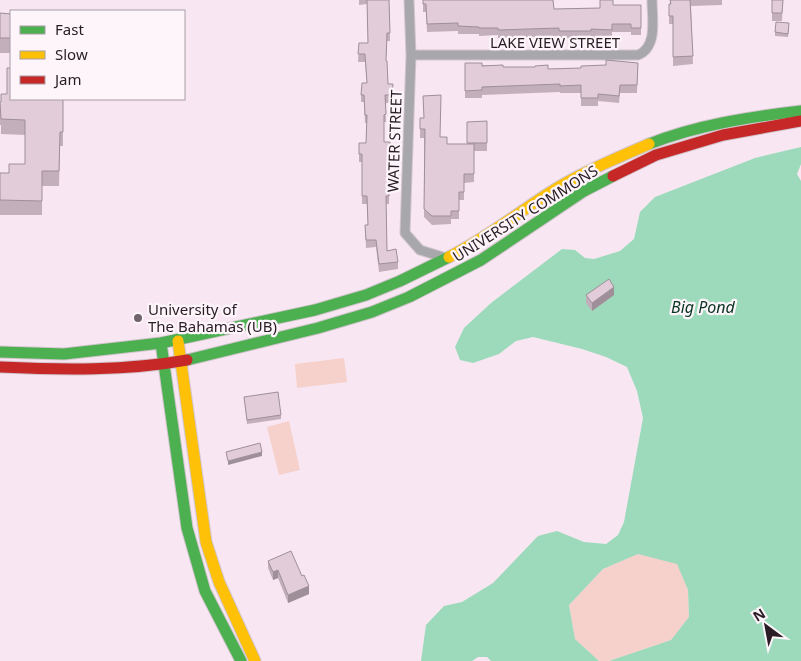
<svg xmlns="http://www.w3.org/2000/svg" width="801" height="661" font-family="'Noto Sans',sans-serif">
<rect width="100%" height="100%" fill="#f8e7f2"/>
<path fill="#f6d0ca" d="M344,358l3,24 -50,6 -2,-24z
M289,421l11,49 -21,5 -12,-48z
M638,554l39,9 11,27 1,27 -18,23 -62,21h-10l-24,-22 -6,-34 34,-36z"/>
<path fill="#9cdabb" d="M801,147v17l-4,10 4,7v480h-192l62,-21 18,-23 -1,-27 -11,-26 -39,-10 -35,15 -34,36 6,34 24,22h-108l-4,-4h-9l-6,4h-51l5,-36 18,-19 18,-4 31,-19 45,-47 19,-5 27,11 22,2 12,-9 6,-13 19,-104 -6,-27 -10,-24 -21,-10 -24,-8 -49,-12 -17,4 -17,13 -26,9 -13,-3 -5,-13 9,-19 27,-25 71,-54 13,1 10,8 9,1 26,-8 14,-12 6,-27 15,-15 100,-39z"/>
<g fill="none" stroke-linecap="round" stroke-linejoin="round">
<g stroke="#d1c4cc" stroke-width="11">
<path id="street" d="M409,0l2,55 -6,178 15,17 26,8
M411,55h227c20,-8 14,-37 14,-55"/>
</g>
<g stroke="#d1c4cc" stroke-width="13">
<path id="fast" d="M649,144c48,-19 100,-27 152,-33
M161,343l26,185 18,63 36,70
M0,352l64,2 97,-11 154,-33 51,-15 34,-14 49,-24
M187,360l131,-32 54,-16 37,-15 72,-37 103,-69 29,-15"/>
</g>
<g stroke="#d1c4cc" stroke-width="13">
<path id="slow" d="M449,257c36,-18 66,-42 100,-64 31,-20 66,-34 100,-49
M178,341l28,201 13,40 36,79"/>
</g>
<g stroke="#d1c4cc" stroke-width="13">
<path id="jam" d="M613,176l43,-21 67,-20 78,-14
M0,367c62,3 126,4 187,-7"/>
</g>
<use href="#street" stroke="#a8a8ac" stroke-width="9"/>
<use href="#fast" stroke="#4caf50" stroke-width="11"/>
<use href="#slow" stroke="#ffc107" stroke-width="11"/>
<use href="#jam" stroke="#c62828" stroke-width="11"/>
</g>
<path fill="#c2afbb" d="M359,0h30l1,41h-3l-1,20 2,23h5l-1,19h-7l1,19h-2v20h6l-1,62h-3l1,47 11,11v7l-19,3 -3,-25 -10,1 -1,-23h3l-1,-21h-5v-42h-3v-19h7l1,-20h-2l-1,-21h-3v-7l6,-12 -2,-21h-7l1,-19h9l-1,-39 -8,1z
M423,0l131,9 46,-1 13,-3h28v30h-10v-3h-19v6l-21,-1v2l-32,-1v-2l-61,2v-3l-19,1v-2h-21v-3l-31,1 -1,-20h-3z
M670,0h52v5l-31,1 2,58 -20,2v-42h-4v-20h1z
M772,0h11l-1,21h-10z
M0,13l11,1v39h-11z
M789,27l-1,10 -13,-1v-4z
M465,63l38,4 45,2 33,-1 57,-5 -1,30h-17l-1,10 -21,-2v5h-17v-13h-21v-1l-78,3v3h-17z
M63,99v47h-3l-1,40h-17v29h-42v-42h9l16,-9v-29l-24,-1v-9h-1v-23z
M420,118l27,26h20l20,-23v30h-13v31l-10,1v17h-5v19h-8v5l-19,1 -8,-8v-79h-4z
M586,295h28l-22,16 -6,-8z
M244,397l37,18v4l-34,5z
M268,561l41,33 -21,9 -10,-25 -5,2 -5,-12z"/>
<path fill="#9e8f99" d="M614,287v8l-22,16v-8z
M262,452v4l-34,9v-4z
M278,570v8l-5,2v-8z
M309,586v8l-21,9v-8z"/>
<path fill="#e2ccda" stroke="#9e8f99" d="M367,0h22l1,33h-3l-1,28h1l1,23h5l-1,11h-7l1,19 -2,1v27h6v11l-1,43h-3l1,55 9,-2 2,13 -19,2 -3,-24h-10l-1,-15h3l-1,-29h-5v-42h-3v-11h7l1,-28h-2l-1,-20h-3l1,-12h5l-2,-29h-7l1,-11h9z
M423,0h130l1,9 46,-1v-8h13v5h28v23h-10v-4h-19v6l-21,-1v2h-32v-3l-61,2v-2h-19v-1l-21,-1v-3l-31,1 -1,-20h-3z
M670,0h20l3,56 -20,1v-41h-4v-12h2z
M772,0h11l-1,13h-10z
M0,13l11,1v24h-11z
M776,22l13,1 -1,11 -13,-2z
M606,60l32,3 -1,22h-17l-1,11 -21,-2v4h-17v-13l-21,1v-2l-78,3v3l-17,1v-28h17v3l21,-1v2h32v-1l13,-1v4l33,-1v-2l25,-1z
M7,68h4v31h52v33h-3l-1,39h-17v30l-42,-1v-27h9v-9h16v-44l-24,-1 -1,-17h1v-8h6z
M441,95l-1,42h7v7h27v30h-10v18h-5v19h-8v5h-19l-8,-7 1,-80h-5v-11h4l-1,-22z
M487,121v22h-20v-21z
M609,279l5,8 -22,16 -6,-8z
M278,392l3,23 -34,5 -3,-23z
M260,443l2,9 -34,9 -2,-9z
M291,551l11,25 2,-1 5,11 -21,9 -10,-25 -5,2 -5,-11z"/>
<circle fill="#71636c" stroke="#fdf5fa" stroke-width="2" cx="138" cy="318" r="5"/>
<g text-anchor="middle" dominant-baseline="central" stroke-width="4.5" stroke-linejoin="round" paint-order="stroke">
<g font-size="15" fill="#291c24" stroke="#fdf5fa">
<text x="555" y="42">LAKE VIEW STREET</text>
<text transform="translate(394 141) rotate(-88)">WATER STREET</text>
<text transform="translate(525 213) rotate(-32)">UNIVERSITY COMMONS</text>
</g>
<g font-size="15" fill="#291c24" stroke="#fdf5fa" text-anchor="start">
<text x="148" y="309">University of<tspan x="148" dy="17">The Bahamas (UB)</tspan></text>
</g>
<g font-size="16" font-style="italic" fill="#093522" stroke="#fdf5fa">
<text x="703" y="307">Big Pond</text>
</g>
</g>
<rect x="10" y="10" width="175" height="90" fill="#fdf5fa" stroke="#a89ea4"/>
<rect x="20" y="26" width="25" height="8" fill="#4caf50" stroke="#a89ea4"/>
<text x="55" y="35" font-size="15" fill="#291c24">Fast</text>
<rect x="20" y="51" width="25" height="8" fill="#ffc107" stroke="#a89ea4"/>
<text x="55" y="60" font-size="15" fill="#291c24">Slow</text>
<rect x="20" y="76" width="25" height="8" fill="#c62828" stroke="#a89ea4"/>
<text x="55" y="85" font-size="15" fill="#291c24">Jam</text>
<g transform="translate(766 626) rotate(328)" stroke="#fdf5fa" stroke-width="4" paint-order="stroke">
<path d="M0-4L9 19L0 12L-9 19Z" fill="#291c24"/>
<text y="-8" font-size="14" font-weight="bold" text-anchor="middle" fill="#291c24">N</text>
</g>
</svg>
